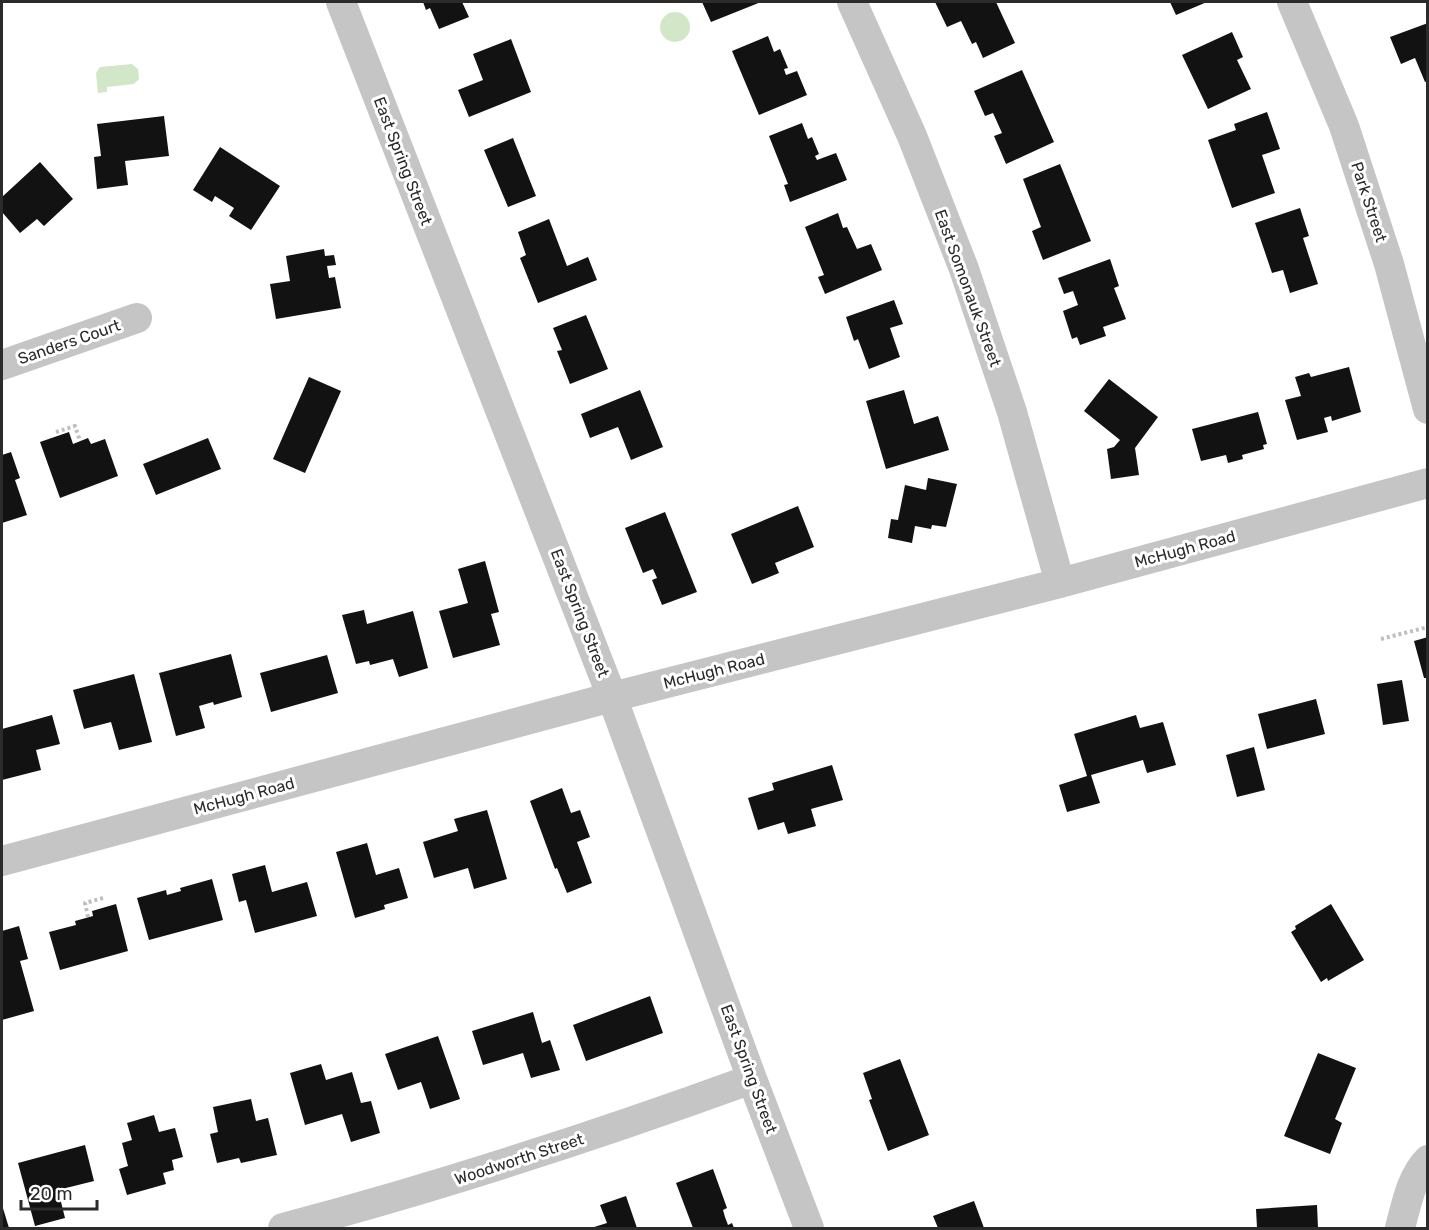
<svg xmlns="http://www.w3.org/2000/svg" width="1429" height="1230" font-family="Rubik,sans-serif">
<rect width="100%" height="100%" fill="#fff"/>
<path fill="#d2e6c8" d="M660 27a15 15 0 1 1 30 0a15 15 0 1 1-30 0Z
M132,64l6,5 1,10 -5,5 -27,3v5l-9,1 -2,-20 4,-6z"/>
<path fill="#121212" d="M423,2h39l7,15 -30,12 -9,-21 -4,2z
M702,2h59l-50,20z
M935,2h61l19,41 -32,15 -7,-16 -4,2 -11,-23 -14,6z
M1170,2h37l-31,13z
M1428,23v58l-3,1 -10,-24 -14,6 -11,-27z
M1232,32l11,25 -6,3 14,29 -43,20 -26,-54z
M768,36l6,16 6,-3 8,19 -4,1 2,6 11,-4 10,24 -48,20 -27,-64z
M511,39l20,53 -62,25 -11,-27 25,-10 -10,-26z
M1022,70l32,72 -48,22 -12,-28 8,-3 -9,-20 -8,3 -11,-25z
M1267,112l13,37 -18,6 13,38 -43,15 -24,-68 28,-10 -2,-6z
M164,116l5,40 -44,5 3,24 -31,4 -3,-32 7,-1 -4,-32z
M802,123l6,16 4,-2 7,17 -4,2 2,4 19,-7 11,27 -57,22 -6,-17 4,-1 -19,-48z
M513,138l23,58 -28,11 -24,-57z
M220,147l60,39 -29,44 -22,-14 5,-8 -19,-12 -3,6 -19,-12z
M40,162l33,37 -29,27 -7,-7 -17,14 -18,-21v-15z
M1060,164l31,77 -48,19 -11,-29 9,-4 -18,-48z
M1300,208l9,28 -6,2 15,46 -28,9 -7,-23 -11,3 -17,-50z
M838,213l5,15 4,-1 10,22 14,-5 11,26 -57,24 -7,-17 6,-2 -19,-48z
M549,219l18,47 21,-9 9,23 -59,23 -18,-45 6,-3 -8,-23z
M324,249l1,7 9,-1 2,10 -9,1 2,12 6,-1 6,31 -65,11 -6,-35 20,-3 -4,-25z
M1110,259l9,27 -5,2 12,31 -23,8 3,9 -26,9 -3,-8 -5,2 -9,-28 15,-6 -5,-14 -9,3 -6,-16z
M894,300l9,24 -13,4 10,29 -31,12 -11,-30 -4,2 -8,-24z
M586,315l22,54 -38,15 -13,-33 5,-1 -9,-22z
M1349,367l12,45 -29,9 -1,-5 -7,2 4,14 -31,8 -12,-40 16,-4 -6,-19 14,-4 2,4z
M309,377l32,14 -36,82 -32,-14z
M1109,379l49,38 -23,31 4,27 -28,4 -4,-30 7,-2 6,-7 -36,-29z
M640,390l23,57 -32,13 -13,-33 -28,11 -9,-24z
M904,390l10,34 24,-8 11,34 -63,19 -20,-68z
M1258,412l9,32 -4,1 1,4 -22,6 1,4 -15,4 -2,-8 -25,6 -9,-32z
M69,432l4,12 15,-6 3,6 14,-5 13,37 -58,22 -20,-56z
M208,438l13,31 -65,26 -13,-31z
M11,452l9,26 -5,2 12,35 -25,8v-68z
M928,478l29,6 -11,43 -14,-2 -1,4 -16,-3 -3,17 -24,-5 3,-19 7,1 7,-35 21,5z
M798,506l16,41 -39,16 4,10 -27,11 -21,-50z
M665,512l32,80 -35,13 -10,-25 5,-2 -4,-9 -10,4 -18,-45z
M485,561l14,51 -8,2 9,31 -47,13 -14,-47 29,-8 -10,-34z
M364,610l3,14 46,-13 15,57 -29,9 -6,-18 -23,6 -1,-4 -13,3 -14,-49z
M1428,637v41h-4l-10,-37z
M231,654l11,43 -28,8 -1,-3 -14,4 6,22 -29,8 -17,-63z
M327,655l11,38 -67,19 -11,-39z
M134,674l18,68 -33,8 -8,-28 -27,7 -11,-39z
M1402,680l7,41 -26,4 -6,-41z
M1316,699l9,35 -58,15 -9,-35z
M52,715l8,29 -24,6 5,20 -39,10v-51z
M1136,715l4,13 23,-6 13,43 -29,8 -4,-13 -52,15 9,28 -33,9 -8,-27 28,-9 -13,-42z
M1254,747l11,43 -28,7 -11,-42z
M832,765l11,35 -32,9 5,17 -28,8 -4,-12 -26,8 -10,-32 26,-8 -2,-7z
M562,788l9,25 9,-3 10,27 -13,5 15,41 -25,10 -10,-25 -2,1 -25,-68z
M487,810l20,69 -33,10 -6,-21 -34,10 -11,-36 35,-11 -4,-12z
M367,843l9,32 23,-7 9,30 -24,7 1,4 -30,9 -19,-66z
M265,865l7,27 35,-10 10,34 -62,17 -9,-33 -7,2 -7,-28z
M212,879l11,41 -74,20 -12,-42 29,-8 1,5 14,-4 -1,-3z
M116,904l12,47 -68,19 -11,-38 27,-7 -1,-4 18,-5 -1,-5z
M1331,904l33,56 -36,21 -1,-3 -6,4 -30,-50 5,-3 -1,-3z
M19,926l9,33 -8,2 14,50 -32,9v-89z
M650,996l13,37 -77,28 -13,-36z
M533,1012l9,31 8,-3 10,30 -29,8 -8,-25 -40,12 -11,-34z
M438,1036l22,63 -30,10 -9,-27 -23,8 -13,-36z
M1318,1053l38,15 -21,51 7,4 -12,31 -46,-18z
M900,1059l29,76 -41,16 -19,-51 3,-1 -9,-26z
M321,1064l5,16 26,-8 9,31 10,-2 9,32 -29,9 -9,-28 -37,11 -15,-52z
M251,1099l5,22 12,-3 9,37 -36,8 -2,-5 -22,5 -7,-29 8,-2 -5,-25z
M154,1115l5,17 16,-4 8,29 -11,3 2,10 -11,3 3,11 -39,11 -8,-26 9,-3 -6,-23 10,-3 -5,-17z
M85,1145l9,36 -36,9 7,28 -30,8 -17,-63z
M713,1169l14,39 -4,2 2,7 3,8 4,-2 2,5h-41l-17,-45z
M626,1196l11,32h-46l16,-5 -7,-18z
M974,1201l10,27h-46l-5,-12z
M2,1205l7,23h-7z
M1317,1205l1,23h-61l-1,-19z"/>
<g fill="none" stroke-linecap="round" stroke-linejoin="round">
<path stroke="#bfbfbf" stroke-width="4" stroke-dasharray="3 3" stroke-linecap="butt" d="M56,432l19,-6 5,15
M1381,639l47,-12
M88,917l-3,-14 18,-5"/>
<path stroke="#c5c5c5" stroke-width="30" d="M341,2l271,695 140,382 57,149
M852,2l60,134 52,133 48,143 48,171
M1292,2l52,124 45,138 39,145
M2,365l135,-47
M2,861l610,-164 448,-114 368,-100
M283,1228c159,-42 315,-93 469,-149
M1400,1228c6,-22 11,-51 28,-68"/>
</g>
<g text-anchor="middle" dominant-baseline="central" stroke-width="6" stroke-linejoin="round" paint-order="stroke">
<g font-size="16" fill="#2b2b2b" stroke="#fff">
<text transform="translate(403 161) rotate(69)">East Spring Street</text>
<text transform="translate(1369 202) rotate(72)">Park Street</text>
<text transform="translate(968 288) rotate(70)">East Somonauk Street</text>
<text transform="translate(69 342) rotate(-19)">Sanders Court</text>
<text transform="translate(1185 549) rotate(-15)">McHugh Road</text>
<text transform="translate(580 613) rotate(69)">East Spring Street</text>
<text transform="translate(714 671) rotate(-14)">McHugh Road</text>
<text transform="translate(244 796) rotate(-15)">McHugh Road</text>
<text transform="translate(749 1069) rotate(70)">East Spring Street</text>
<text transform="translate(519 1159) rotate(-18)">Woodworth Street</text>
</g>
</g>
<rect width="1429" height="1230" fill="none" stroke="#2b2b2b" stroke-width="6"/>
<path d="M21 1200v9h76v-9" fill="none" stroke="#2b2b2b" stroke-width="3"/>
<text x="30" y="1200" font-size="18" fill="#2b2b2b" stroke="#ffffff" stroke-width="4.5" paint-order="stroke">20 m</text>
</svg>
